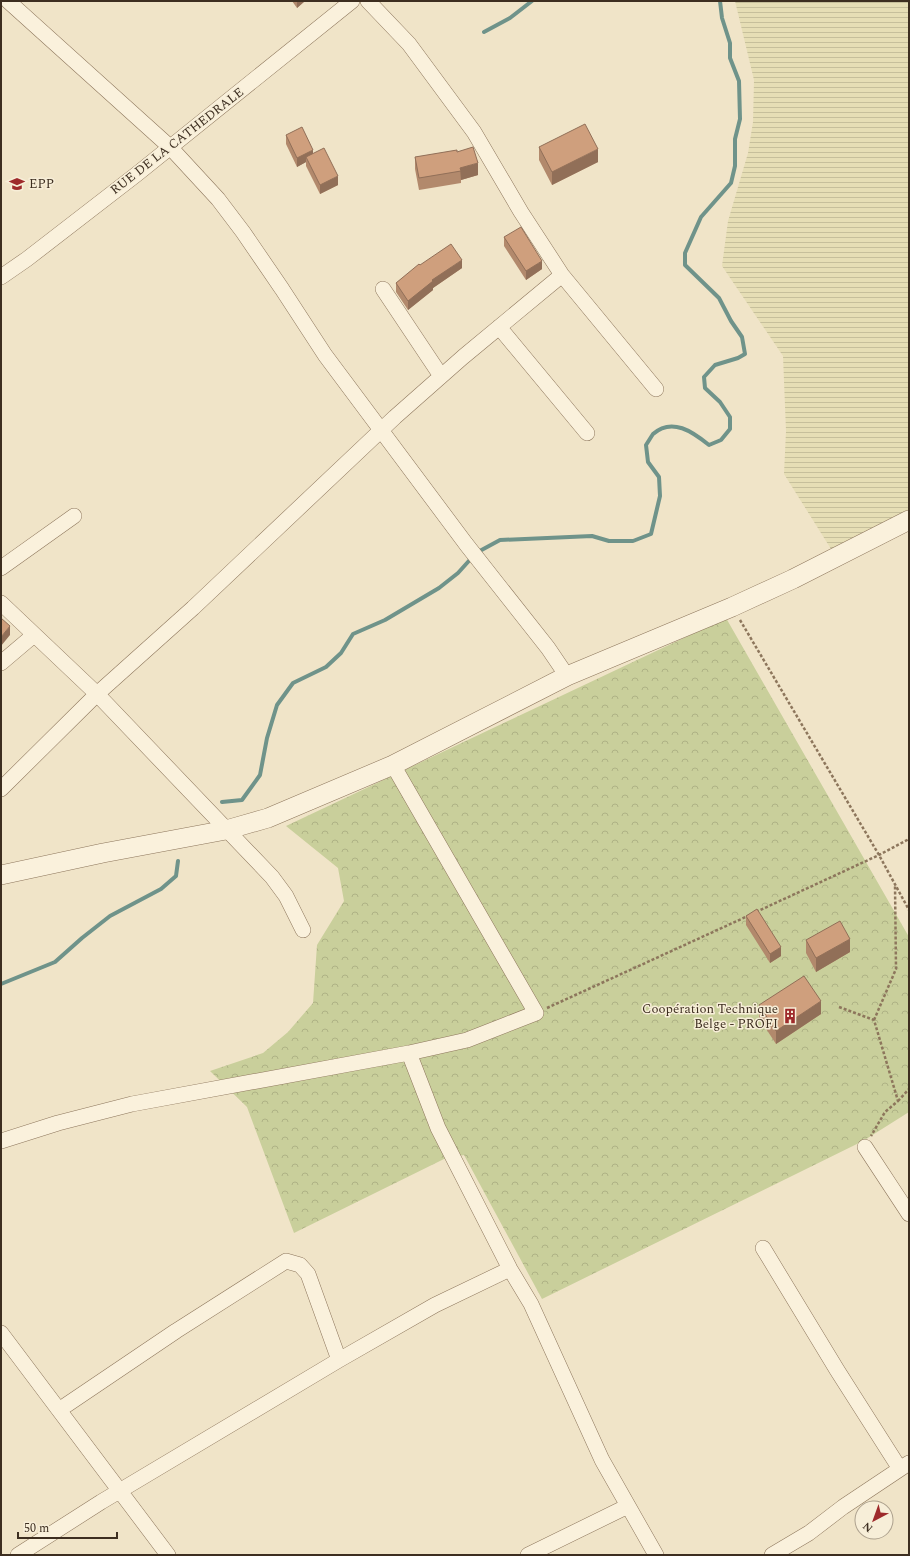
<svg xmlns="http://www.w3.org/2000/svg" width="910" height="1556" font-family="Spectral,serif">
<defs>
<pattern id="farmland-rules" width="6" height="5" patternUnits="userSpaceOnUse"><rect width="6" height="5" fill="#e6deb5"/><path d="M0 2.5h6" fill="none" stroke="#c6bf9b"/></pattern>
<pattern id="forest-crowns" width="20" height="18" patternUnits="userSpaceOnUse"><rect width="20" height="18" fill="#c9cf9b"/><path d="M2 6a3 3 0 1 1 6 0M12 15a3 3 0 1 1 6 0" fill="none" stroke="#aeb285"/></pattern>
</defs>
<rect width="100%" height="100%" fill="#f0e4c8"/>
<path fill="url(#farmland-rules)" d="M735,1h174v519l-73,37 -52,-83 2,-43 -3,-75 -61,-90 6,-45 20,-68 5,-31 1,-42z"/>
<path fill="url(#forest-crowns)" d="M726,618l183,319v175l-46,29 -321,158 -78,-144 -20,4 -150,74 -47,-126 -37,-36 53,-18 25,-21 25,-29 4,-58 27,-44 -6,-33 -52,-42z"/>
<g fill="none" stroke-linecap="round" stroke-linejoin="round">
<path stroke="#6f938a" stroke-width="4" d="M484,32l26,-14 22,-17
M222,802l20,-2 18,-25 7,-37 10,-33 16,-22 33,-16 15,-14 12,-19 32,-14 54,-32 19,-15 18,-20 24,-13 92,-4 17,5h24l18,-7 9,-38 -1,-19 -11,-15 -2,-17c2,-3 5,-8 7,-11 19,-17 40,-2 56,11l12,-5 9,-11v-12l-10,-15 -15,-14 -1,-11 11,-12 23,-7 7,-4 -3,-17 -11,-16 -12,-23 -34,-33v-12l16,-36 30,-34 4,-17v-27l5,-20 -1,-38 -9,-23v-15l-8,-25 -2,-17
M1,984l54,-22 27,-24 28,-22 51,-27 15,-13 2,-15"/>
<g stroke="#8d765c" stroke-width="16">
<path id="minor" d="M8,1l162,146 48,52 25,33 39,57 43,66 141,189 82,104 19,28
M562,275l94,114
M1,277l26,-18 110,-85 215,-173
M383,289l58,87
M499,327l88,106
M1,568l73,-52
M1,603l96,91 175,183 14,19 17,34
M1,663l33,-28
M393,765l143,248 -69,27 -58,13
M1,789l96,-95 96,-86 202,-191 68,-60 99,-82 -41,-63 -47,-80 -65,-88 -41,-43
M1,1141l57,-18 74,-19 277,-51 29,75 72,141 21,35 71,156 54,95
M865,1147l44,67
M763,1248l74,122 63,99
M1,1333l167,222
M59,1410l117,-79 110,-70 14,4 8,9 31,86
M18,1555l83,-53 238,-142 96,-55 75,-36
M528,1555l100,-49
M772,1555l37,-22 34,-26 66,-44"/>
</g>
<g stroke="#8d765c" stroke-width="20">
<path id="tertiary" d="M1,875l102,-22 123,-23 42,-12 125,-53 174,-89 165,-69 61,-28 116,-59"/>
</g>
<path stroke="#8d765c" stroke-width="2.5" stroke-dasharray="3 2" stroke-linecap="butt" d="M740,620l139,235 30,55
M756,912l123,-57 30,-16
M839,1007l35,13 24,81 -13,11 -14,24
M547,1008l203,-93
M874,1020l22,-51 -1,-85
M898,1101l11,-12"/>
<use href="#minor" stroke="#faf1dc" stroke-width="15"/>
<use href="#tertiary" stroke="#faf1dc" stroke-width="19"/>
</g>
<path fill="#b2896c" d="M292,1h13l-8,7z
M286,135l27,19 25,31 -18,9 -14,-28v-4l-9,5 -11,-23z
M539,147l59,15 -46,23 -13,-25z
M457,152l21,23 -17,5v3l-42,7 -4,-21v-12z
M504,237l38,32 -16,11 -22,-34z
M420,265l42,3 -29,20v2l-25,20 -12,-18v-9z
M746,916l35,40 -11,7 -24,-38z
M806,940l44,12 -34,20 -10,-19z
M759,1005l62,9 -45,30 -17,-26z"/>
<path fill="#916f58" d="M297,1h8l-8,7z
M598,149v13l-46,23v-13z
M313,150v9l-7,-2v5l-9,5v-9z
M478,163v12l-17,5 -1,-12z
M338,176v9l-18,9v-9z
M462,260v8l-29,20v2l-25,20v-9l24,-21z
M542,261v8l-16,11v-9z
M10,626v9l-9,11v-9z
M850,939v13l-34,20v-14z
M781,947v9l-11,7v-9z
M821,1001v13l-45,30v-13z"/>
<path fill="#cf9f7d" stroke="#916f58" d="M585,124l13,25 -46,23 -13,-25z
M302,127l11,23 -16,8 -11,-23z
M473,147l5,16 -18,5 1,3 -42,7 -4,-21 42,-7v2z
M324,148l14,28 -18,9 -14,-28z
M521,227l21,34 -16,10 -22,-34z
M451,244l11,16 -30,20 1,1 -25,20 -12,-18 23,-19 1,1z
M1,618l9,8 -9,11z
M757,909l24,38 -11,7 -24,-38z
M840,921l10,18 -34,19 -10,-18z
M804,976l17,25 -45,30 -17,-26z"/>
<defs>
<g id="school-bare" transform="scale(1.2)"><path d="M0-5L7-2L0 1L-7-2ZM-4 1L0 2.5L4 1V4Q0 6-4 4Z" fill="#9e2a2b" stroke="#f7eed8" stroke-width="2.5" paint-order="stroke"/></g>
<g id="building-bare" transform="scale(1.2)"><path d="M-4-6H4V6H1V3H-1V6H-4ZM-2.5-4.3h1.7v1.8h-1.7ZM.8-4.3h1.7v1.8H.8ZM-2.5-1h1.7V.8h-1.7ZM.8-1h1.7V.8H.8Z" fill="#9e2a2b" stroke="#f7eed8" stroke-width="2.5" paint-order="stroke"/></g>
</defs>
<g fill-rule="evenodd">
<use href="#school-bare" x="17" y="184"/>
<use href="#building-bare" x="790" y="1016"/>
</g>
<g text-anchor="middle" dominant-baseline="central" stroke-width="3" stroke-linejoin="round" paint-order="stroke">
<g font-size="13" fill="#3d2e20" stroke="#f7eed8">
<text transform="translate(177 141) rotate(-38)">RUE DE LA CATHEDRALE</text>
</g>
<g font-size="13" fill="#3d2e20" stroke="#f7eed8" text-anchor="start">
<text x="29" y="184">EPP</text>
<text x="778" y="1009" text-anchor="end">Coopération Technique<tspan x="778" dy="15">Belge - PROFI</tspan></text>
</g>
</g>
<rect width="910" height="1556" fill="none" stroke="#3d2e20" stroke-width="4"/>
<g transform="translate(874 1520) rotate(221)"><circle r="19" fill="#f7eed8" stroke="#ada18e"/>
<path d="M0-3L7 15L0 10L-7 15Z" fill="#9e2a2b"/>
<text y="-6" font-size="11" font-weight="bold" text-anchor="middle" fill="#3d2e20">N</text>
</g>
<path d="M18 1532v6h99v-6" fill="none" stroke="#3d2e20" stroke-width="2"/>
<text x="24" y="1532" font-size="12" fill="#3d2e20" stroke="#f7eed8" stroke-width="3" paint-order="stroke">50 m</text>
</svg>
